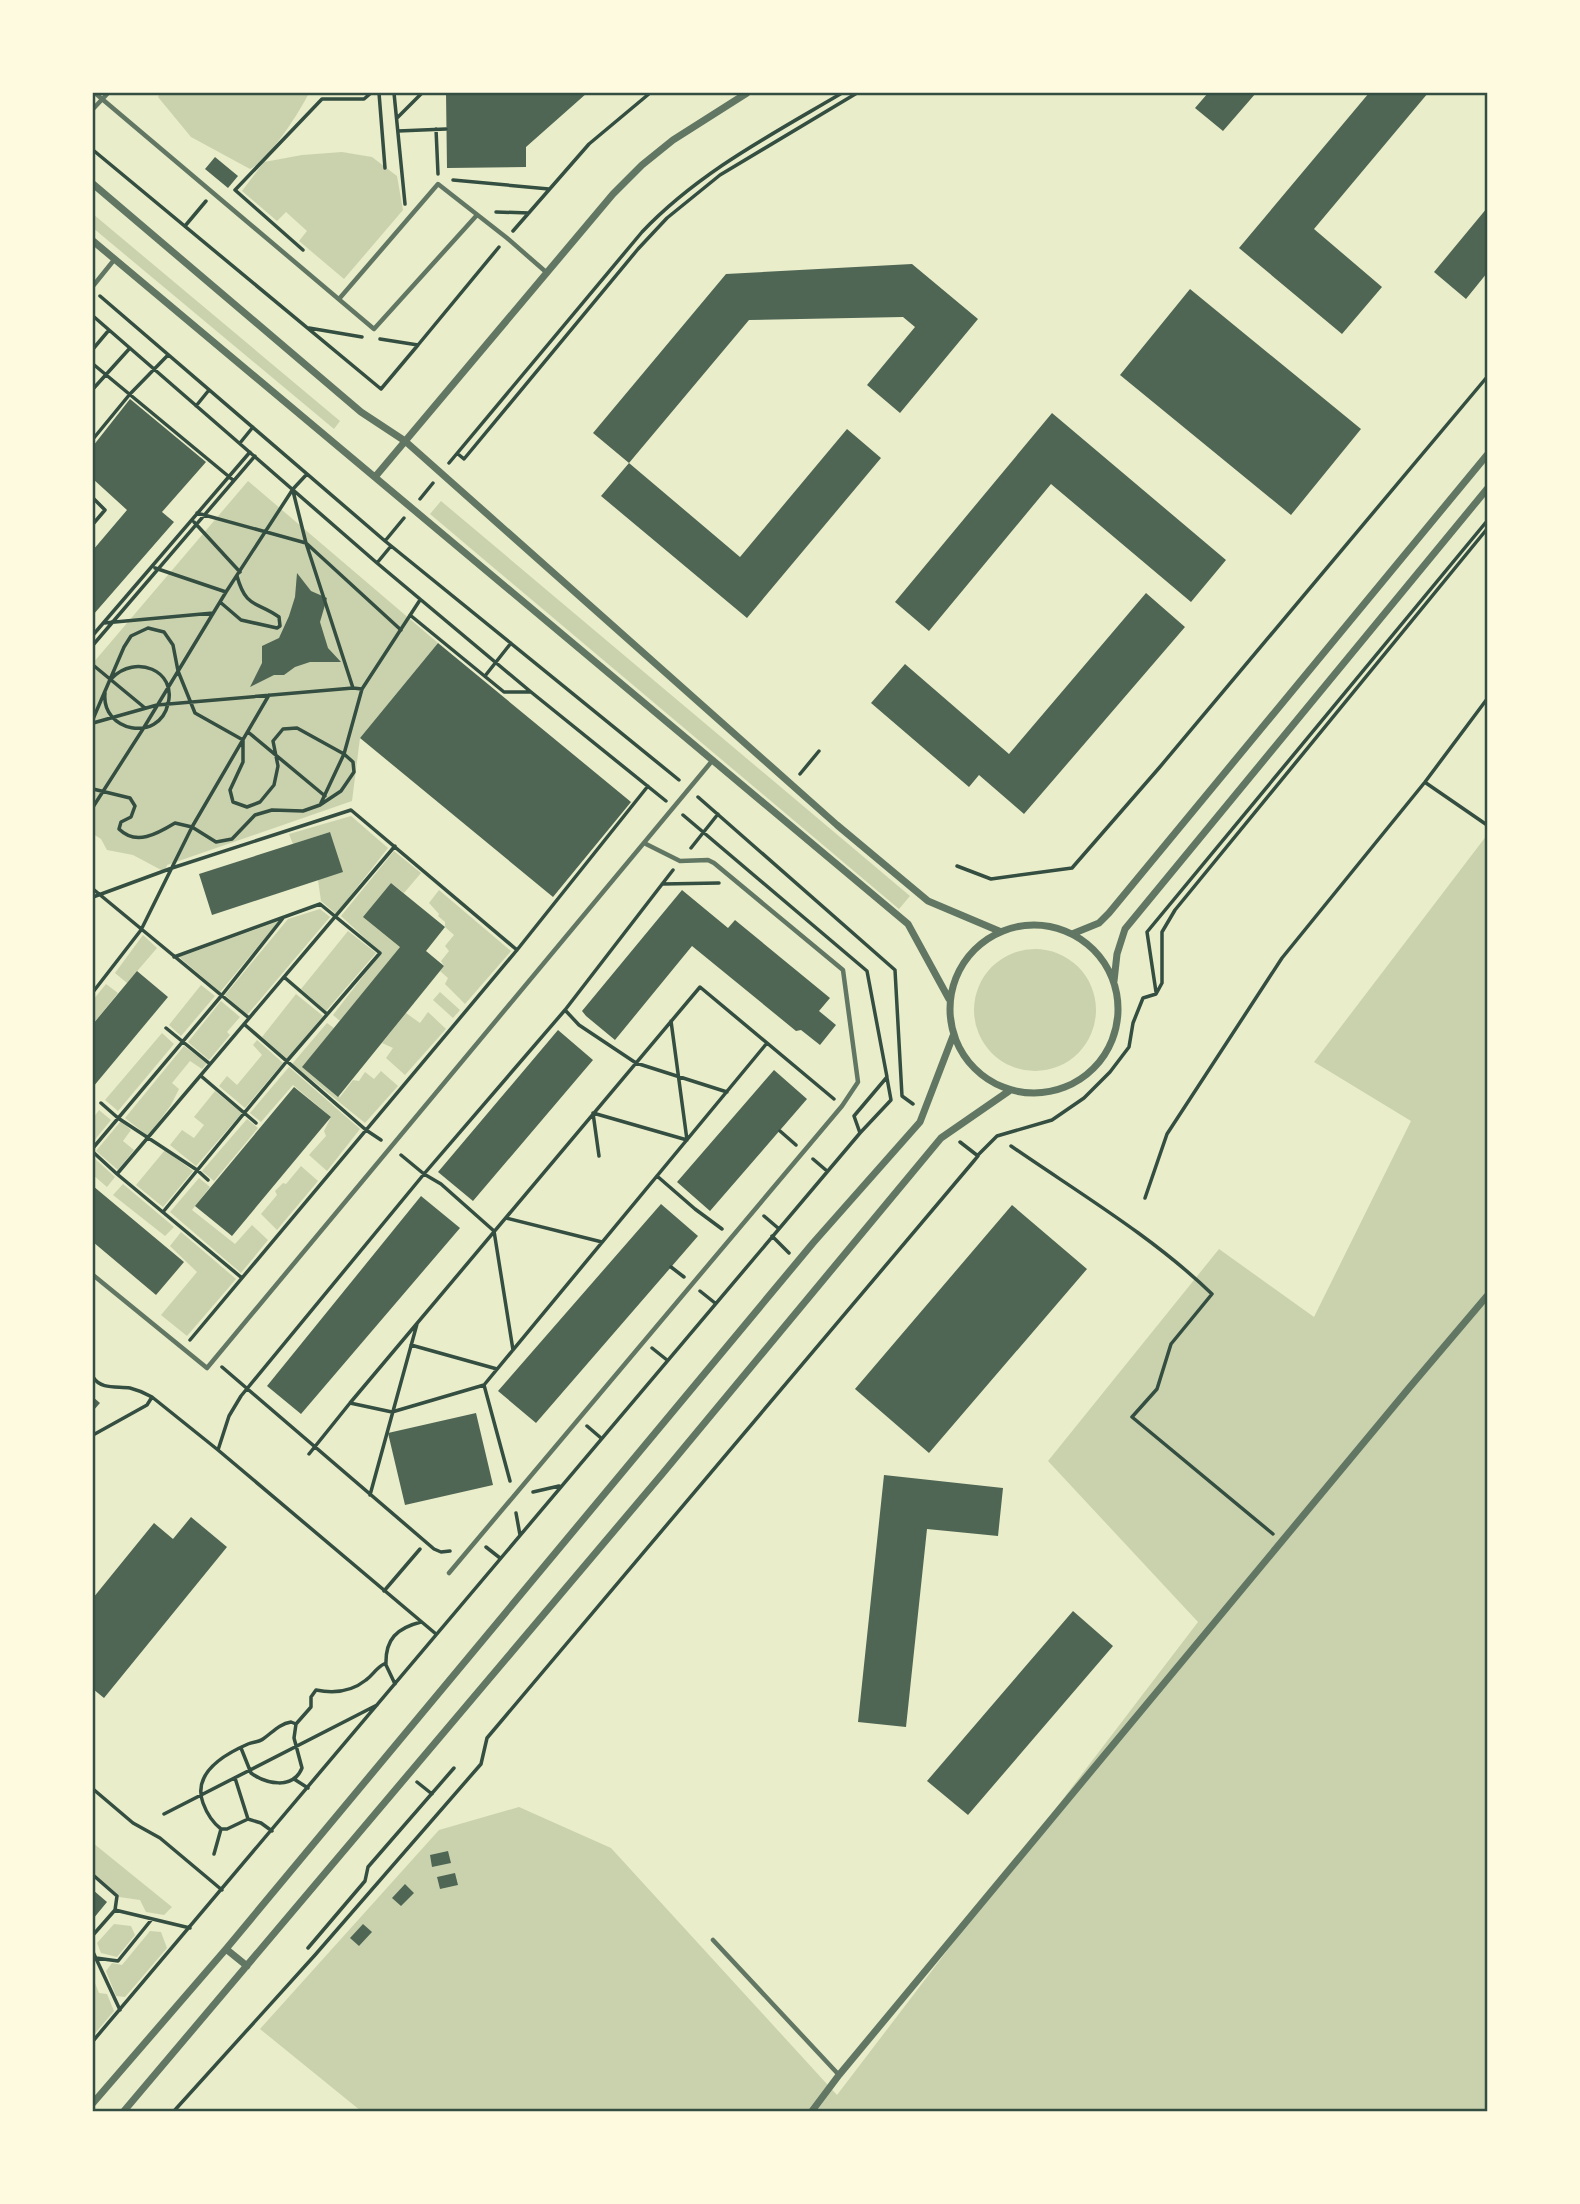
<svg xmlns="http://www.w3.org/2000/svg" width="1580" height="2204" font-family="Barlow,sans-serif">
<rect width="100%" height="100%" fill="#e9edc9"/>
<path fill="#cad2ad" d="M160,93h149c-10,20 -40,67 -59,76l-59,-32 -33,-40z
M342,152l30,5 25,19 6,34 -59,69 -45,-38 8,-10 -21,-19 -9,9 -35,-30 22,-29 38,-7z
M93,214l247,207 -6,8 -241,-201z
M248,481l190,162 -78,95 -8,63 -185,64 -2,7 -32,-17 -26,-5 -6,-11 -8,-5v-171z
M441,501l469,395 -11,13 -469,-395z
M351,816l37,32 -52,66 -15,-13 -3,-21 12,-48 -37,12 -4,-10z
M1487,835v1276h-1126l-101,-82 179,-199 80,-23 92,41 226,247 361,-473 -150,-161 171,-212 95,68 97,-196 -97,-59z
M394,851l27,22 -17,20 -13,-10 9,64 -60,74 -7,-6 48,-62 -40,-37z
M439,890l72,61 -46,53 -20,-20 3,-6 -8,-7 4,-5 -3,-5 8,-10 -4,-5 9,-11 -9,-8v-5l-7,-6 1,-2 -10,-11z
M320,909l10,8 -83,98 -22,-20 63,-76z
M279,921l-59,71 -41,-35z
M348,931l28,22 -50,58 -25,-22z
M143,935l14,13 -30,35 -12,-10z
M974 1010a61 61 0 1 1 122 0a61 61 0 1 1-122 0Z
M106,984l12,9 -25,31v-24z
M201,985l14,11 -34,40 -12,-11z
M440,992l20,18 -7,8 -20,-18z
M296,994l27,22 -36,43 -25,-22z
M221,1001l19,16 -13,15 3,3 -21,25 -21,-18z
M428,1012l18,17 -41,46 -19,-17 7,-10 -11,-5 24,-30 14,10z
M327,1023l7,5 -31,39 37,30 13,-17 6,1 6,-9 9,7 7,-8 17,15 -33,37 -73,-59z
M162,1033l12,11 -56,67 -13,-11z
M257,1040l26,23 -38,45 -26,-22 8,-10 10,9 25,-30 -9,-10z
M184,1046l23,17 -5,6 -12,-8 -18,22 7,6 -8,16 -23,31 -23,-18z
M289,1067l71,62 -33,42 -18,-16 17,-19 -2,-5 7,-14 -38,-32 -32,37 -11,-9z
M215,1091l27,22 -46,53 -26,-21 12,-15 12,8 10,-13 -10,-8z
M99,1110l12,10 -18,22v-24z
M247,1119l11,9 -44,53 -12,-10z
M121,1121l10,9 -8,11 11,9 -16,20 -22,-19z
M165,1150l28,21 -30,36 -27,-22z
M93,1157l22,20 -8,10 -14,-12z
M301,1166l17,15 -41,49 -16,-16 16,-19 -2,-4 8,-8 3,1z
M199,1178l11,9 -18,23 43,34 17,-19 16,15 -27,33 -71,-61z
M123,1184l51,43 -9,9 -52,-41z
M181,1232l55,47 -49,57 -26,-21 36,-43 -27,-26z
M93,1843l79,64 -8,8 -18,-3 -6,-12 -21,-3 -26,-22z
M114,1924l17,2 4,9 -18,22 -16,-4 -4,-10z
M150,1931l11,1 6,16 -42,49 -9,-1 -10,-25 6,-8 10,2z
M93,1978l6,15 8,1 7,17 -21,25z"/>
<path fill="#4f6655" d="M446,93h141l-61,54v20l-79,1z
M1208,93h48l-33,38 -28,-23z
M1369,93h59l-114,136 68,58 -40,47 -103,-86z
M215,157l23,19 -10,12 -23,-19z
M1487,208v65l-21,26 -32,-27z
M912,264l66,55 -78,94 -33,-28 48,-58 -12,-10 -154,3 -120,143 -36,-30 133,-159z
M1190,289l171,140 -70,86 -171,-140z
M130,399l76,63 -44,50 12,10 -81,93v-65l34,-40 -34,-31v-33z
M1052,413l174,147 -35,42 -140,-118 -122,147 -34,-29z
M847,429l34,29 -134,160 -146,-122 28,-33 111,94z
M297,573l14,18 16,7 -7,24 8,26 13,14h-31l-15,5 -11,8h-10l-24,12 12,-24v-17l17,-8 10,-22 6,-19z
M1146,593l39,34 -161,187 -45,-39 -10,12 -98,-84 34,-39 104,90z
M438,643l193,159 -78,95 -193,-159z
M330,832l13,40 -131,43 -13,-41z
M391,883l54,44 -19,24 18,15 -106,131 -36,-30 98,-120 -37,-30z
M682,890l46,38 7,-8 95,78 -11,13 17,14 -16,20 -19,-15 -5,1 -104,-85 -77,94 -29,-24 -4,-5z
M137,971l31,26 -75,90v-63z
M558,1030l35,30 -120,141 -35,-29z
M774,1070l33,29 -97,112 -33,-29z
M294,1087l37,30 -99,119 -37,-30z
M93,1186l91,76 -28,33 -63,-53z
M421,1196l39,32 -159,186 -34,-28z
M661,1204l37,32 -162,187 -38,-32z
M1012,1205l75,64 -158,184 -74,-64z
M93,1397l7,6 -7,8z
M476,1413l17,72 -88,20 -17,-72z
M884,1475l119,13 -5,48 -71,-7 -21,198 -48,-5z
M191,1517l36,30 -123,151 -11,-9v-91l61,-75 19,16z
M1073,1611l40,35 -145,169 -41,-34z
M448,1851l3,12 -19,4 -2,-12z
M455,1873l3,12 -18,4 -3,-12z
M405,1884l9,9 -13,13 -9,-8z
M93,1890l14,12 -14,17z
M363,1924l9,8 -13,14 -9,-8z"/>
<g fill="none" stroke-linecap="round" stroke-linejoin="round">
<path stroke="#344e41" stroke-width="3.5" d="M379,93l6,75
M394,93l11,111
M397,118l25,-25
M436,129l2,45
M398,131l48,-2
M93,150l288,239 37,-44 -38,-6
M453,180l96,9
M496,212l33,1
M185,226l21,-25
M513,231l76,-87 61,-51
M303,250l-68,-60 87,-91h42l7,-6
M100,296l285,245 294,239
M93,316l284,247 154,129 135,109
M309,328l53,9
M418,345l81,-98
M93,349l16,-19
M93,364l140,116
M93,389l37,-41
M196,406l13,-16
M93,439l37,-45 38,-39
M240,443l13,-16
M458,454l6,5 174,-210 29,-31 53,-43 137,-82
M449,463l193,-231c57,-60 129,-97 200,-139
M293,491l13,52 47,145
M93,498l12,12 -12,14
M420,499l13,-16
M197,513l109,30 95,87
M194,522l46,50
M385,541l19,-23
M377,563l14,-17
M155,568l71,24
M220,602l21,18 36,8 3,-2 -1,-9c-22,-16 -33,-8 -42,-41
M410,615l94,77h27
M104,623l109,-10
M93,635l157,-183
M93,645l162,-189
M93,665l52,43
M485,676l26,-33
M105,693c-4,39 54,50 63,11 9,-34 -33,-50 -56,-26
M93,719l31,-72 7,-11 17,-8 16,4 9,13 5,26 17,42 48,27v22l-13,28 3,12 14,5 13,-5 14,-17 4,-19 -5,-25 10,-12 14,-1 47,26 9,8 1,10 -13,19 -21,14 -17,6 -31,-1 -17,5 -23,24 -16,3 -24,-15 -17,-4c-18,11 -39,23 -56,6l2,-7 10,-5 4,-11 -5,-8 -37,-9
M93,723l64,-18 196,-17 9,1 58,-89
M248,732l77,64
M800,774l19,-23
M1426,783l61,42
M698,797l197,173 7,126 11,8
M321,803l23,-49 18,-65
M93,807l50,-78 83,-137 67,-103 14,-15
M691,848l27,-34
M957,866l34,13 81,-11 87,-100 328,-391
M662,884l57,-1
M93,889l156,129
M93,897l79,-29 179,-58 166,140
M284,977l43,37
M93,992l48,-62 51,-103 77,-132
M1156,992l-9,-60 340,-411
M565,1010l14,15 57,38 91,29
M244,1024l122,106 15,10
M166,1028l44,36
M201,1076l55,47
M101,1103l17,15 79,52 11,10
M780,1131l16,14
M860,1133l31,-33 -4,-22
M1011,1146c68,47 142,91 201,148l-41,50 -14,45 -25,28 141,117
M93,1148l129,-153 61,-77
M93,1152l24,22
M401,1155l23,19 17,10 53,47 19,119
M978,1155l19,-19 55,-16 32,-22 26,-26 19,-25 4,-24 10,-25 13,-4 6,-11v-51l13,-22 312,-381
M599,1156l-6,-43 94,27 -16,-119
M813,1159l14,12
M657,1176l38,33 27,20
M1145,1198l22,-64 115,-176 143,-176 62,-83
M163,1212l124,-151 93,-108 -60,-49 -146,53
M764,1216l14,12
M506,1218l96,24
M772,1236l17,17
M671,1267l13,10
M242,1278l-125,-104 278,-328
M700,1291l15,12
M190,1340l327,-390 131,-164
M411,1345l86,24
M652,1348l15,12
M222,1367l212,182 7,3 9,-1
M93,1377c8,13 24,9 37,11 8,2 15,5 22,9
M484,1385l26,96
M350,1403l42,9 92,-27 283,-342
M587,1426l14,12
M93,1435l54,-30 5,-8 66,53
M309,1454l41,-51 350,-416 134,112
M533,1492l26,-6
M370,1495l47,-171
M516,1513l4,22
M486,1547l14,11
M384,1591l36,-42
M436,1634l-218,-184 11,-34 12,-20 183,-222 141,-164 108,-140
M386,1665c-1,-26 11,-37 35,-43
M296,1724l15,-17v-10l5,-7c19,4 35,2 50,-10 7,-5 10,-12 18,-16l2,1 9,19
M235,1778l13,41
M294,1779l14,9
M417,1782l15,12
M93,1789l40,34 27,15 62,52
M164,1814l213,-109
M221,1829h6l21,-10 13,4 11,8
M214,1854l7,-25c-9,-7 -14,-15 -18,-26 -11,-30 22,-49 45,-59 5,-2 11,-2 15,-5 10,-7 16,-15 28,-17l5,2 -2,14 8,30c-9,22 -36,16 -51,5l-10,-25
M93,1875l24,21 -2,14
M93,1935l22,-25 75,18
M308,1948l57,-67 3,-14 86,-99
M93,1952l27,58
M96,1958l22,3 34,-42
M93,2041l767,-908 -6,-17 33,-39 -20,-106 -184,-156
M174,2111l141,-156 166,-191 6,-26 486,-576 5,-6 -18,-14"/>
<path stroke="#617663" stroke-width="4.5" d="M95,93l279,236 103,-114
M93,109l15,-16
M93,286l21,-26
M339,299l99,-115 69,54 39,34
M93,1275l114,93 505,-607
M449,1573l393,-467 16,-24 -15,-112 -129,-107 -6,-3 -28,1 -36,-18
M713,1940l126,135"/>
<path stroke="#617663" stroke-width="7" d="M93,184l268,228 44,29 432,384 91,76 71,30
M93,241l815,683 41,75
M375,477l238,-283 29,-29 31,-25 74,-47
M950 1009a84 84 0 1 1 168 0a84 84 0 1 1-168 0Z
M1072,934l27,-11 10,-10 378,-458
M1114,981l3,-27 8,-25 362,-440
M226,1949l21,17
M93,2103l133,-154 587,-706 107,-121 33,-86
M124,2111l539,-638 278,-335 68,-47
M812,2111l27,-36 570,-687 78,-92"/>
</g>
<rect width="1580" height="2204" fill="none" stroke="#fefae0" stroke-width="189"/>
<rect x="94" y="94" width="1392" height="2016" fill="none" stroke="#344e41" stroke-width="2.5"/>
</svg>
